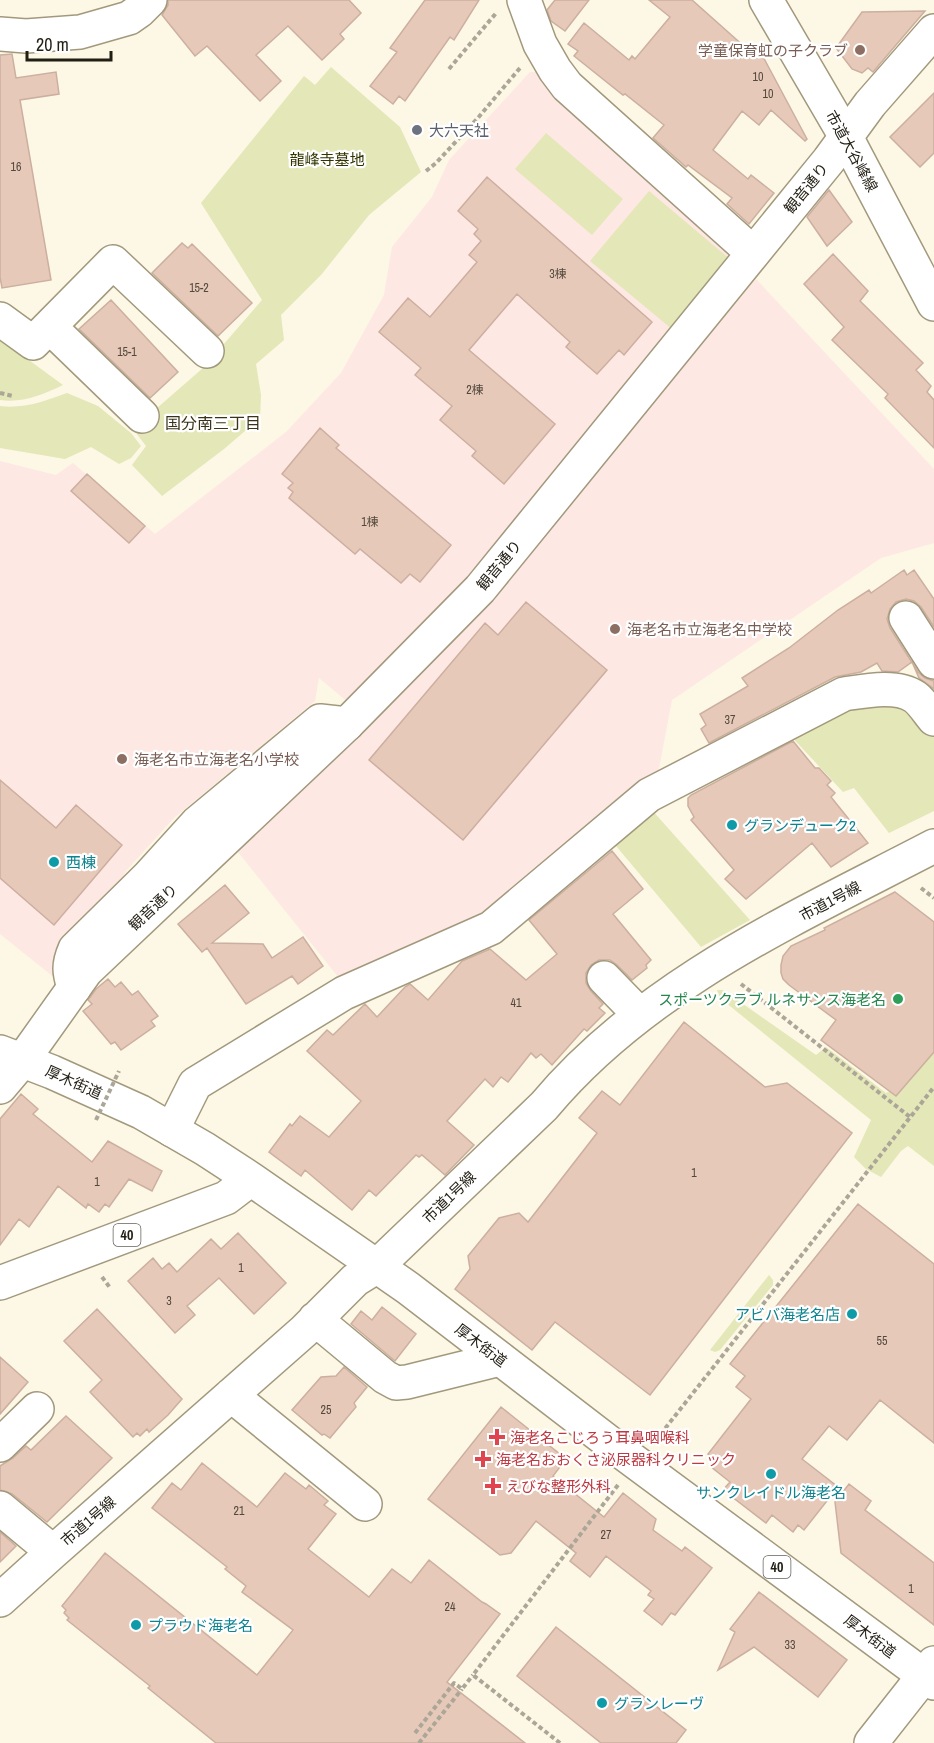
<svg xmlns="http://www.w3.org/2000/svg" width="934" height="1743" font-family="'Archivo Narrow','Noto Sans JP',sans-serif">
<rect width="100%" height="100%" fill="#fdf7e5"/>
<path fill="#fde8e3" d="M530,72h8l206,184 -268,323 -127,124 -30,-25 -4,23 -141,117 -48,53 -61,115 -65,-52v-473l56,14 17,-12 82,71 131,-102 55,-59 43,-78 8,-48 40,-50 17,-37z
M756,279l178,190v74l-53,15 -209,142 -16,84 -164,136 -145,68 -109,-136 111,-112 228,-244z"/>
<path fill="#e4e7b7" d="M331,67l69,60 21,45 -52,43 -48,60 -40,40 3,25 -28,24 5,31 -1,23 -36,31 -62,47 -30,-31 14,-19 -13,-17 70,-61 59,-68 -61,-97 103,-127 11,9z
M546,133l77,66 -31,36 -77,-66z
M649,191l82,69 -58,70 -83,-69z
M0,339l63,46c-21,10 -40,18 -63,15z
M67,393l31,13 33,27 10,13 -10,12 -12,6 -28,-17 -26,12 -65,-11v-42c24,3 45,-5 67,-13z
M844,703h64l26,31v77l-45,22 -35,-45 -11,4 -55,-59z
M651,809l99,111 -49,27 -90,-107z
M717,990h6l93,65 10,-8 60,46 7,-4 41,-53v130l-26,-20 -7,5 -20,26 -15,-8 -12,-12 17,-37 -151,-122z
M769,1275l4,5v5l-53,65 -5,2 -5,-2z"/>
<path fill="#e7c9b9" stroke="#ccaf9f" stroke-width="1.5" d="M168,0h181l12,13 -21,21 4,5 -22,21 -34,-34 -32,29 25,26 -21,20 -53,-55 -12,10 -33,-41 6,-10z
M425,0h54l-25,40 -4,-3 -45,64 -6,-5 -6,8 -23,-18 27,-34 -7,-4z
M555,0h34l-24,31 -14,-10 -4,-11z
M649,0h43l63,56 5,-5 47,88 -2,2 -34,-31 -12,15 -17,-14 -29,39 35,29 3,-4 23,18 -25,31 -22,-20 5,-6 -44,-33 -2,2 -33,-29 11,-13 -39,-31 -2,1 -49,-39 4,-5 -10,-7 16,-21 45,37 3,-4 3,3 35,-42z
M925,11l-52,61 -5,-4 -6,5 -10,-4 -16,-21 26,-36z
M12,54l4,24 40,-6 3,22 -39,6 31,180 -49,8 -2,-11v-222z
M934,93v60l-14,14 -30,-30z
M487,177l165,145 -28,33 -5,-5 -22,24 -31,-27 4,-5 -53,-48 -48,56 86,74 -51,60 -32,-28 4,-5 -36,-31 12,-14 -37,-31 6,-7 -42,-36 29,-34 22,19 47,-55 -8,-7 12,-14 -7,-7 4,-5 -20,-18z
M829,190l23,32 -25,24 -20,-29z
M182,243l6,5 4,-4 60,59 -34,33 -66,-63z
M833,254l35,37 -8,10 63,62 -7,7 15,16 -4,6 7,8v48l-49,-50 3,-4 -56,-54 12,-13 -40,-43z
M111,300l67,72 -28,26 -71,-69z
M320,428l19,17 -3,3 115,97 -31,37 -10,-8 -9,9 -41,-34 -5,5 -66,-56 4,-6 -5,-4 5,-5 -11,-9z
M87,474l58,52 -16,17 -58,-52z
M904,570l3,5 7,-5 20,29v28l-13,-20 -7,-6 -8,-2 -10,3 -6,7 -3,10 3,9 28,44 7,6 9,3v8l-15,-11 -7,-16 -14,10 -16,-1 -5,-8 -16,9 -26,5 -126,66 -8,-14 5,-4 -6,-11 48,-28 -6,-8 47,-30 49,-38 31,-20 2,3z
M526,602l81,68 -144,170 -94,-80 116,-137 13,12z
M793,741l22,27h4l12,13 -4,4 8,8 -4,4 37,46 -37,24 -19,-24 -66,56 -21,-20 9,-9 -43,-50 3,-3 -6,-11v-8l3,-3z
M0,780l56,48 20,-23 46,40 -68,80 -54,-47z
M612,851l31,38 -30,25 38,46 -5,5 1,3 -15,12 -15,-15 -7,-5h-11l-8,5 -5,8v10l5,8 12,13 -4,4 6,5 -18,18 -3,-2 -32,36 -11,-11 -5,4 -5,-5 -23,29 -7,-5 -8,10 -8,-8 -38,42 27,24 -29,30 -23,-20 -3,2 -3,-2 -40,41 -7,-6 -17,20 -47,-40 -4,6 -32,-24 21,-28 2,2 8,-10 29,21 32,-36 -54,-50 20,-21 6,5 32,-31 12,13 28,-30 5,-3 18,16 34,-39 28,-12 36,31 31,-26 -28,-34z
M225,885l24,28 -37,30 51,1 9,14 31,-21 20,29 -25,18 -6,-8 -46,28 -39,-56 -5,4 -24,-28z
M895,892l39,30v130l-38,44 -75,-56 15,-20 -47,-35 -6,-6 -2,-6v-8l2,-9 8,-10 34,-16 -1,-2z
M108,979l7,8 6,-5 11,13 6,-4 20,25 -7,5 4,5 -34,24 -6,-8 -4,2 -28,-33 9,-7 -4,-4 8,-11z
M684,1022l81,65 22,-4 65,50 -202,262 -95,-73 -23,28 -77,-61 15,-20 -2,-13 31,-38 20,-5 9,9 69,-89 -18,-15 23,-27 18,14z
M21,1094l17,15 -5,5 59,48 16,-21 54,30 -10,20 -23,-12 -20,28 -4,-3 -6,8 -11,-8 -2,4 -28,-22 -29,41 -10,-8 -19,26v-126z
M858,1204l76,60v179l-54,-43 -33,40 -18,-14 -27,33 36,28 -34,43 -6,-5 -5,7 -21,-17 -6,8 -43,-33 7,-8 -20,-16 5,-7 -7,-5 43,-55 -15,-12 9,-11 -15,-12z
M238,1233l48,50 -32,31 -35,-36 -32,28 8,9 -20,18 -47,-52 25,-23 9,11 7,-6 8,9 34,-33 10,10z
M382,1307l34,27 -21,27 -44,-37 10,-13 11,9z
M97,1309l85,90 -14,16 -19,17 -2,-3 -7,7 -3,-3 -4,4 -43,-45 12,-12 -38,-39z
M0,1357l28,25 -28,32z
M344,1367l23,20 -13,16 2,4 -26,31 -6,-4 -2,1 -30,-25 29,-33 15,-1z
M501,1407l65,52 -13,17 51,41 19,-24 33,26 -3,11 29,21 3,-4 27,21 -37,47 -4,-2 -9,12 -18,-14 10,-12 -6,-4 3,-4 -45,-35 -16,21 -20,-16 6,-8 -40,-32 -25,32 -11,2 -72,-56z
M66,1416l46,42 -65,64 -35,-28 -12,-4v-24l13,-8 13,-12 5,4z
M202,1463l55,44 28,-34 21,16 3,-4 19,16 -4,4 12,9 -28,35 61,48 23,-28 19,14 18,-23 53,42 4,2 14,10 -53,68 78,61h-309l-68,-55 2,-2 -83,-66 2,-2 -5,-5 2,-3 -4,-4 43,-53 152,122 36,-45 -51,-38 4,-6 -21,-17 2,-2 -75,-59 20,-25 9,7z
M849,1484l22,17 -6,9 69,53v62l-93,-72 -6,-51z
M0,1532l16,14 -16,16z
M759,1592l88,68 -29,37 -64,-50 -36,23 17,-38 -5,-3z
M556,1627l130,103 -10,13h-75l-84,-67z"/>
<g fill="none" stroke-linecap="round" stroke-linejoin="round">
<g stroke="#a2997d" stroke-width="36">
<path id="minor" d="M524,0l16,44 15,26 12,16 186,167
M766,0l80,137 88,167
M0,34l26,2 54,-4 49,-14 10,-7 11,-11
M0,319l33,24 80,-81 94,89
M50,327l92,89
M906,618l28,44
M604,978l36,37
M74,988c-5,-16 -6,-23 1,-39l73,-72 49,-54 123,-102 27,3
M0,1087l22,-26
M172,1130l23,-46 149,-91 147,-65 158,-133 195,-101c20,-3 53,-10 71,3 7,5 13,15 19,22
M315,1319l70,58 11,6 11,-1 93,-23
M231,1395l134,109
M0,1445l37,-36
M0,1508l53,44
M0,1600l53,-48 251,-221 51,-51 21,-13 168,-161c102,-122 252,-188 390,-260
M871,1743l63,-80"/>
</g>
<g stroke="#a2997d" stroke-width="36">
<path id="major" d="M0,1052l52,20 89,40 64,37 46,30 157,109 211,162 315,233
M22,1061l64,-90 261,-247 133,-135 349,-429 41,-56 64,-73
M0,1283l226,-85 25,-19"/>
</g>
<path stroke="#aba697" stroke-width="4" stroke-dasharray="4.5 3" stroke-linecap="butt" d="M449,69l48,-57
M426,171l10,-8 41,-44 43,-51
M0,393l13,3
M921,888l13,10
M741,984l169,133
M102,1277l9,12
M656,1440l278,-353
M415,1733l39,-50 8,6 11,-14
M419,1743l43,-54
M560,1743l-87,-68 145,-190"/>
<use href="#minor" stroke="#fff" stroke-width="33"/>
<use href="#major" stroke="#fff" stroke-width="33"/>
<path stroke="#aba697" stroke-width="4" stroke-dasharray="4.5 3" stroke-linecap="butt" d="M96,1120l23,-49"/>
</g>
<g fill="#8d6e63" stroke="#fff" stroke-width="2">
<circle cx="860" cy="50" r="6"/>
<circle cx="615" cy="629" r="6"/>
<circle cx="122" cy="759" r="6"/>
</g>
<circle fill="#6b7280" stroke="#fff" stroke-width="2" cx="417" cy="130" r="6"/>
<g fill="#0f9aa8" stroke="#fff" stroke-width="2">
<circle cx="732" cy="825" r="6"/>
<circle cx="54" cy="862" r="6"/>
<circle cx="852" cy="1314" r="6"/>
<circle cx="771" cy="1474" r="6"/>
<circle cx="136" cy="1625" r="6"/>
<circle cx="602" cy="1703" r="6"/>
</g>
<circle fill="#2e9e5b" stroke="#fff" stroke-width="2" cx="898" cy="999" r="6"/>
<g fill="#e0444e" stroke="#fff" stroke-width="2">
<path d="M494 1428h6v6h6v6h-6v6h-6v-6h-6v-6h6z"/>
<path d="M480 1450h6v6h6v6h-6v6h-6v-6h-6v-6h6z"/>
<path d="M490 1477h6v6h6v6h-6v6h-6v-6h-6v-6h6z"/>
</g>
<g text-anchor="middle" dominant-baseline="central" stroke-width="4.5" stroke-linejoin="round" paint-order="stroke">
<g font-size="12" fill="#52493c">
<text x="758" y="77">10</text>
<text x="768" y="94">10</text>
<text x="16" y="167">16</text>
<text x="558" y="274">3棟</text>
<text x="199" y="288">15-2</text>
<text x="127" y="352">15-1</text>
<text x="475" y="390">2棟</text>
<text x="370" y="522">1棟</text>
<text x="730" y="720">37</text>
<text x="516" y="1003">41</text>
<text x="694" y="1173">1</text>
<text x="97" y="1182">1</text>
<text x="241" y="1268">1</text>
<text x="169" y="1301">3</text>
<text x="882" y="1341">55</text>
<text x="326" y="1410">25</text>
<text x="239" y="1511">21</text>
<text x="606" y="1535">27</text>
<text x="911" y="1589">1</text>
<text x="450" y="1607">24</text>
<text x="790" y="1645">33</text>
</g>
<g fill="#fff" stroke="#64625a" stroke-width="1.5">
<rect x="113.5" y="1224" width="27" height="22" rx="4.5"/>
<rect x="763.5" y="1556" width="27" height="22" rx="4.5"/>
</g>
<g font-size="14" font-weight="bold" fill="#211e13">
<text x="127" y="1235">40</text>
<text x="777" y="1567">40</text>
</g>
<g font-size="15" fill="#785e54" stroke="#fff" text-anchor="start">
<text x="848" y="50" text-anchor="end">学童保育虹の子クラブ</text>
<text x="627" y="629">海老名市立海老名中学校</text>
<text x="134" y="759">海老名市立海老名小学校</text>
</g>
<g font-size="15" fill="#5b616d" stroke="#fff" text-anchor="start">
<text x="429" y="130">大六天社</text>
</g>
<g font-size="15" fill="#211e13" stroke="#fff">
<text transform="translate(852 151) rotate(61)">市道大谷峰線</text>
<text transform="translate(806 188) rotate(-51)">観音通り</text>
<text transform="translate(499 565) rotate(-50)">観音通り</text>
<text transform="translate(830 901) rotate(-28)">市道1号線</text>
<text transform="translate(153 907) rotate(-43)">観音通り</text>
<text transform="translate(74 1082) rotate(24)">厚木街道</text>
<text transform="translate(449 1197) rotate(-44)">市道1号線</text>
<text transform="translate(481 1345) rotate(37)">厚木街道</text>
<text transform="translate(88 1521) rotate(-41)">市道1号線</text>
<text transform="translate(870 1636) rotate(37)">厚木街道</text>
</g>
<g font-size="15" fill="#333400" stroke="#fff">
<text x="327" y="159">龍峰寺墓地</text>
</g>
<g font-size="15" fill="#0d838f" stroke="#fff" text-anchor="start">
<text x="744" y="825">グランデューク2</text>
<text x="66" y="862">西棟</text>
<text x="840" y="1314" text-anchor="end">アビバ海老名店</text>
<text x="771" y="1492" text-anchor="middle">サンクレイドル海老名</text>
<text x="148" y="1625">プラウド海老名</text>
<text x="614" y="1703">グランレーヴ</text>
</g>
<g font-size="15" fill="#27864d" stroke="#fff" text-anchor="end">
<text x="886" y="999">スポーツクラブ ルネサンス海老名</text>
</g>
<g font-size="15" fill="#be3a42" stroke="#fff" text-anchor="start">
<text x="510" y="1437">海老名こじろう耳鼻咽喉科</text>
<text x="496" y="1459">海老名おおくさ泌尿器科クリニック</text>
<text x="506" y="1486">えびな整形外科</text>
</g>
<g font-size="16" fill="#3a3219" stroke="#fff">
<text x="213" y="423">国分南三丁目</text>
</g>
</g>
<path d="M27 51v9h84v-9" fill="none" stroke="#211e13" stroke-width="3"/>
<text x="36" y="51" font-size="18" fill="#211e13" stroke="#ffffff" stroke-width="4.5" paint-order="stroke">20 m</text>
</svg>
